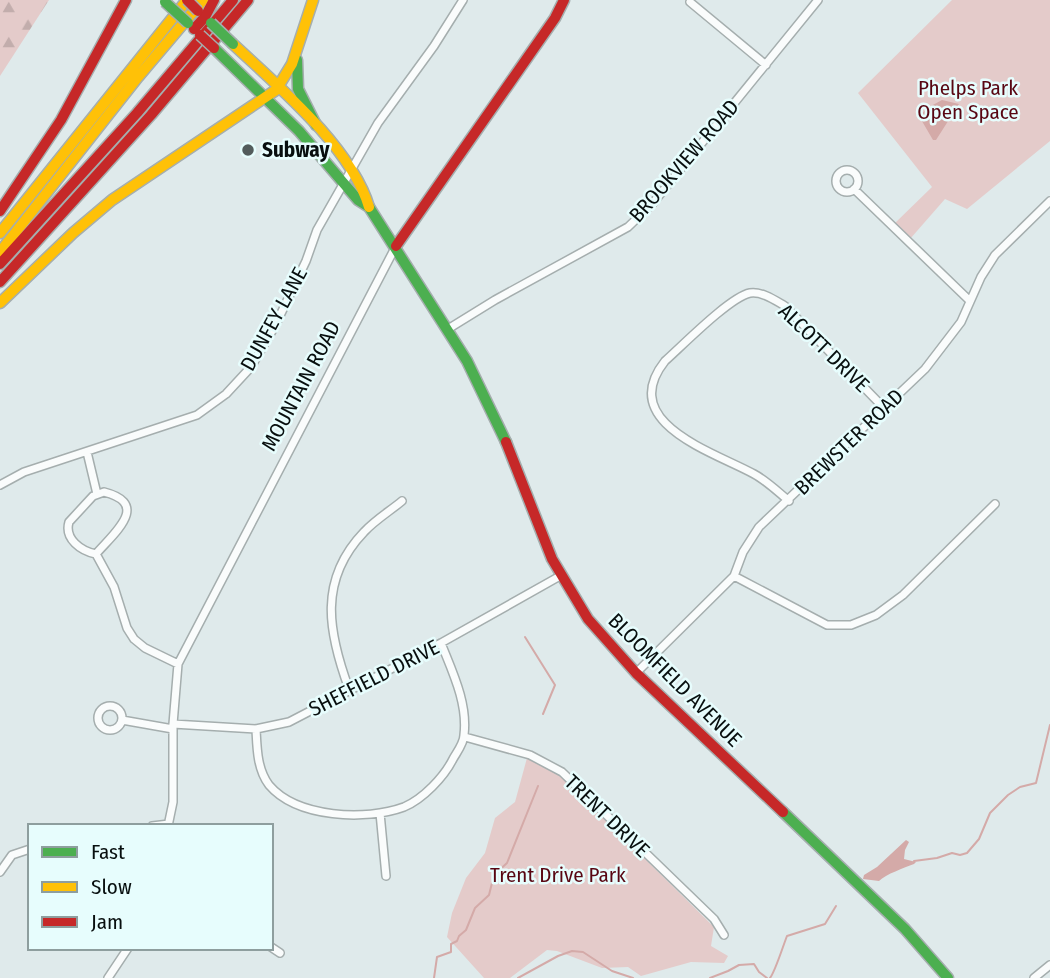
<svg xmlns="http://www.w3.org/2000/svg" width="1050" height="978" font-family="'Fira Sans Condensed',sans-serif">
<defs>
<pattern id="forest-firs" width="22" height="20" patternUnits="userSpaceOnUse" patternTransform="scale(1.75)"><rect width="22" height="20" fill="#e4cbca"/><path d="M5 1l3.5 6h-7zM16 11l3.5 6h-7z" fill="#c2adac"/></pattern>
</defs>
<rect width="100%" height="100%" fill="#dfeaeb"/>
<path fill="url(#forest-firs)" d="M0,0h49l-49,76z"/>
<path fill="#e4cbca" d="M952,0h98v141l-83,68 -22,-10 -35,40 -16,-15 38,-37 -74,-94z
M527,758l31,15 156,154 -3,19 17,10 -4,7 -33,-1 -50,14 -13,-9 -26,1 -45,-17 -10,-1 -37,28h-26l-37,-41 5,-24 14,-35 19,-25 10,-35 20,-16z"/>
<path fill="#d4aaa8" d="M942,100l17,4 -23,36h-3l-14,-24 10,-9z
M906,840l3,2 -4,8 -1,9 12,3 -2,2c-10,4 -28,10 -35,17l-16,-2 1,-4 13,-8z"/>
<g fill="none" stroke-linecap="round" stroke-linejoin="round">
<path stroke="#d4aaa8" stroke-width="2" d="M525,637l30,48 -12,29
M914,861l23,-3 15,-5 8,2 7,-2 12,-14 11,-26 18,-18 12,-8 16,-4 14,-58
M434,978l3,-21 14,-5v-8l6,-3 2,-5 7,-6 9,-22 14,-13 5,-20 13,-12 31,-77
M518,978l40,-22 14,-5 11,1 29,19 21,7
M710,978l18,-7 11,-6 15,-1 5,8 8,6
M770,978c5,-6 13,-32 17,-42l38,-12 11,-18"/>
<g stroke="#a5aeae" stroke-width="10">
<path id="street" d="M690,2l76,63
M836 181a11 11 0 1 1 22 0a11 11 0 1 1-22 0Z
M854,189l116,112
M448,329l47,-29 133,-73 25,-24 165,-203
M87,452l10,42
M0,485l24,-13 173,-57 29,-21 25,-27 24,-41 31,-65 11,-31 61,-107 56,-77 29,-46
M104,492c47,12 10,41 -8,62 -15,-3 -32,-15 -27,-32l24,-26z
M789,501c-11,-9 -22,-20 -35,-27 -40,-22 -138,-51 -89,-113 18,-16 65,-64 85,-68 12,-2 26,8 35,13l99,102
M96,554l18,33 13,41 7,11 11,9 33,16
M734,576l93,49h24l25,-10 27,-20 92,-91
M636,673l98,-97 9,-24 16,-25 166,-158 36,-47 20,-45 14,-22 55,-54
M349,689c-21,-57 -31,-109 15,-157 11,-12 26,-21 38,-31
M98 718a12 12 0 1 1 24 0a12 12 0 1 1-24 0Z
M122,720l51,9
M173,724l83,5 33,-7 152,-79 119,-67
M256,729c1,19 1,40 13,56 28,33 97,36 135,22 19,-8 40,-30 49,-48 4,-7 11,-16 11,-24 4,-32 -12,-64 -23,-92
M465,737l65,18 32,17 152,147 10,16
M380,813l6,63
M152,826l17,-2
M168,826l5,-24v-78l5,-60 218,-418
M0,872l12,-17 18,-6
M271,947l9,6
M108,978l20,-30
M1034,978l16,-13"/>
</g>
<g stroke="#a5aeae" stroke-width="13">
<path id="fast" d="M214,48l85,83 59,69 11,7 98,154 39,81
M297,60l1,29 18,36
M783,812l122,117 43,49"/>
</g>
<g stroke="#a5aeae" stroke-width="13">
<path id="slow" d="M233,44c45,42 118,103 136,163
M0,233l187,-233
M0,252l138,-175 65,-77
M0,303l73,-70 39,-33 164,-110 16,-26 21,-64"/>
</g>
<g stroke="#a5aeae" stroke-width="13">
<path id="jam" d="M194,29l11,-12 9,-17
M0,211l61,-91 65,-120
M396,246l159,-228 9,-18
M0,264l137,-151 96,-113
M0,282l151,-167 97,-115
M506,442l46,117 36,60 48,54 147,139"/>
</g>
<use href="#street" stroke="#fafcfc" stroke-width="7"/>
<use href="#fast" stroke="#4caf50" stroke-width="10"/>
<use href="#slow" stroke="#ffc107" stroke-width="10"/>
<use href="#jam" stroke="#c62828" stroke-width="10"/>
<g stroke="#a5aeae" stroke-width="13" stroke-linecap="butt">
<path id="fast-bridge" d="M165,2l23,21
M211,23l22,21"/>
</g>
<g stroke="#a5aeae" stroke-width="13" stroke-linecap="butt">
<path id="jam-bridge" d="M187,0l11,11
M200,35l14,13"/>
</g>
<use href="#fast-bridge" stroke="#4caf50" stroke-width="10"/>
<use href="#jam-bridge" stroke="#c62828" stroke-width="10"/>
</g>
<circle fill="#535c5c" stroke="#e7fdfd" stroke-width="2.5" cx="248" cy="150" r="7"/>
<g text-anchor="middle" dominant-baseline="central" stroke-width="5" stroke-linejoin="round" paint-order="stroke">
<g font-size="21" fill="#580612" stroke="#e7fdfd">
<text x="968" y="88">Phelps Park<tspan x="968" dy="24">Open Space</tspan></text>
<text x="558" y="875">Trent Drive Park</text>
</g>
<g font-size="21" font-weight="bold" fill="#080f0f" stroke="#e7fdfd" text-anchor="start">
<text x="262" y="150">Subway</text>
</g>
<g font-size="21" fill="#080f0f" stroke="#e7fdfd">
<text transform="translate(684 161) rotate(-49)">BROOKVIEW ROAD</text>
<text transform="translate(274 319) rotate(-61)">DUNFEY LANE</text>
<text transform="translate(824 348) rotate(44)">ALCOTT DRIVE</text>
<text transform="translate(301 386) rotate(-62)">MOUNTAIN ROAD</text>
<text transform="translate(849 442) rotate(-44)">BREWSTER ROAD</text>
<text transform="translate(374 678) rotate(-27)">SHEFFIELD DRIVE</text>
<text transform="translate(675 680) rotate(45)">BLOOMFIELD AVENUE</text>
<text transform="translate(607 816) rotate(44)">TRENT DRIVE</text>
</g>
</g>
<rect x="28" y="824" width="245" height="126" fill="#e7fdfd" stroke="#8e9e9e" stroke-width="2"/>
<rect x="42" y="847" width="35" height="10" fill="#4caf50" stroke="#8e9e9e" stroke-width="2"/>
<text x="91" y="859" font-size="21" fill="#080f0f">Fast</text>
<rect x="42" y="882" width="35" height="10" fill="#ffc107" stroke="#8e9e9e" stroke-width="2"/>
<text x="91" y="894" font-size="21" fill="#080f0f">Slow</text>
<rect x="42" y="917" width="35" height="10" fill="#c62828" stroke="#8e9e9e" stroke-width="2"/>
<text x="91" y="929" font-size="21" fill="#080f0f">Jam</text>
</svg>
